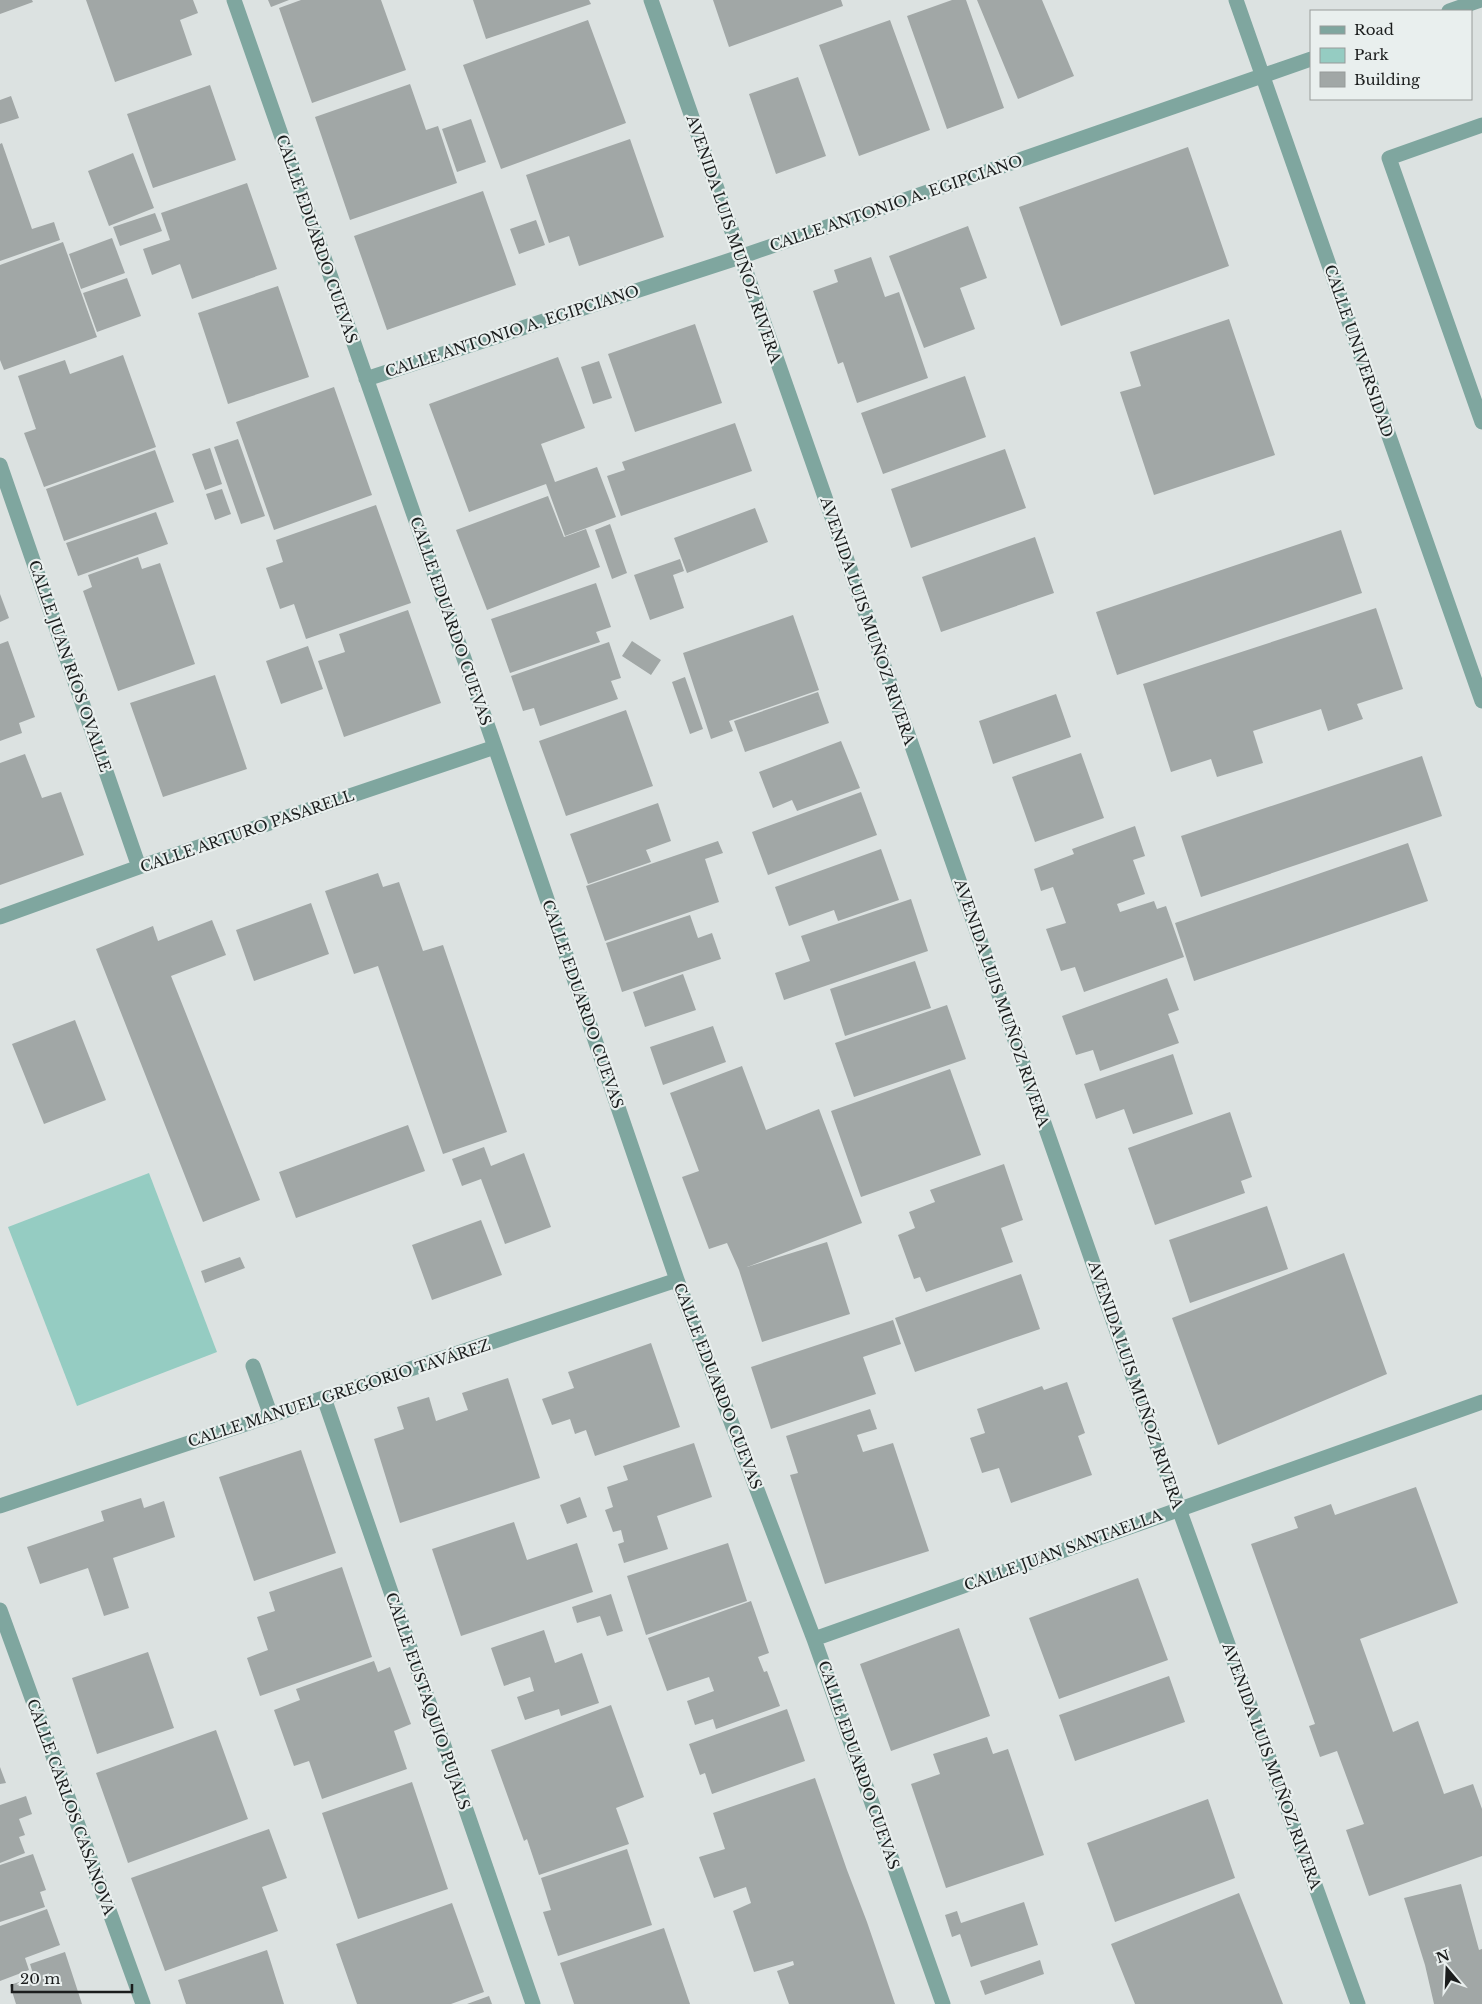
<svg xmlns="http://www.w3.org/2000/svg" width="1482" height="2004" font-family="'Libre Baskerville',serif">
<rect width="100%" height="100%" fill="#dce2e1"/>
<path fill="#95ccc2" d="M149,1173l68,179 -140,54 -69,-179z"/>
<path fill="#a1a7a6" d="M0,0h32l1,2 -33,12z
M86,0h107l5,13 -18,7 12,35 -77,27z
M268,0h21l-18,7z
M301,0h80l25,70 -94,33 -33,-95z
M473,0h116l2,4 -105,35z
M713,0h128l2,6 -114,41z
M952,0h14l38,108 -57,21 -40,-113z
M977,0h65l32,76 -56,23z
M588,20l38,103 -125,46 -38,-104z
M890,20l40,110 -71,26 -40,-111z
M798,77l28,79 -50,18 -27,-80z
M410,84l16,46 12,-4 19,57 -107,37 -35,-103z
M210,85l26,75 -83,28 -26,-74z
M11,96l8,22 -19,6v-24z
M471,119l15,43 -29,10 -15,-43z
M630,139l34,98 -85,29 -10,-30 -20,7 -23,-68z
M2,143l30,86 22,-7 6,18 -60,21v-117z
M1188,147l41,119 -168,60 -42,-119z
M133,153l21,55 -45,18 -21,-55z
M247,183l30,86 -85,30 -12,-35 -28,11 -9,-26 27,-9 -9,-27z
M483,191l33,94 -129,45 -33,-94z
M155,213l7,18 -42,15 -7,-19z
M536,220l9,25 -26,9 -9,-25z
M968,226l19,52 -27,10 15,41 -51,19 -35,-92z
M112,238l13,35 -44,16 -12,-35z
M63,242l34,95 -93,33 -4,-10v-95z
M871,257l14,40 14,-5 29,86 -71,25 -14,-41 -5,2 -25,-73 25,-9 -4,-12z
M127,278l14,38 -44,16 -14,-39z
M278,286l31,91 -81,27 -30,-91z
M1229,319l46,136 -121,40 -34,-103 21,-6 -11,-34z
M695,324l27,79 -87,29 -27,-78z
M123,355l33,92 -112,40 -20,-54 12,-4 -18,-53 47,-16 5,14z
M558,357l27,71 -44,16 14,38 42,-15 19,50 -51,19 -19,-52 -77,28 -40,-108z
M599,361l13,37 -19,6 -12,-37z
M965,376l21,61 -103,37 -22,-61z
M334,387l38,108 -98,35 -38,-108z
M735,423l17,48 -131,45 -14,-40 18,-6 -3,-8z
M238,439l27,77 -24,8 -27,-77z
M210,448l12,36 -17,6 -13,-36z
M1005,449l21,59 -115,40 -20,-59z
M155,450l19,52 -110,39 -18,-52z
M222,489l9,25 -16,6 -9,-26z
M548,496l16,41 22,-8 14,38 -113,43 -31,-80z
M376,505l35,98 -105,36 -12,-35 -14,5 -14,-41 17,-6 -7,-22z
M755,508l13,34 -81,31 -13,-35z
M156,512l12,32 -90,32 -12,-33z
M610,524l17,49 -15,6 -17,-49z
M1341,530l21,63 -245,82 -21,-63z
M1035,537l19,56 -113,39 -19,-55z
M138,557l4,12 18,-6 35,101 -77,27 -35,-100 9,-4 -4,-12z
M680,559l4,12 -11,4 11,33 -34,12 -16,-45z
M596,583l15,44 -15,5 4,10 -90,31 -19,-54z
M0,594l9,24 -9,4z
M1376,608l27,81 -46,15 6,15 -35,12 -7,-22 -68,22 10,32 -46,14 -6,-18 -40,13 -28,-88z
M408,610l33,93 -97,34 -26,-76 27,-9 -6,-18z
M793,615l26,75 -90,31 4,10 -22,8 -28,-86z
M8,641l27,76 -16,6 3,10 -22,8v-97z
M632,641l29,19 -10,15 -29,-19z
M609,642l12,36 -10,3 7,18 -78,27 -6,-18 -11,3 -12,-35z
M308,646l15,43 -42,15 -15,-43z
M215,675l32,94 -84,28 -33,-94z
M685,677l18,52 -13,5 -18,-52z
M818,692l11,31 -84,29 -11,-31z
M1056,694l15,43 -78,27 -14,-43z
M626,710l27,76 -87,30 -27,-75z
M841,741l19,47 -63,23 -5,-11 -19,8 -14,-36z
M1081,753l23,65 -69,24 -23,-65z
M25,754l17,44 19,-6 23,63 -84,30v-122z
M1422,756l20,60 -241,81 -20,-61z
M861,792l16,43 -109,40 -16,-43z
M658,803l13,38 -25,9 5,12 -63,22 -18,-50z
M1135,826l10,30 -12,4 12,34 -28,10 3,8 34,-11 3,8 9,-3 18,51 -100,35 -9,-25 -14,4 -15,-42 20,-6 -13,-36 -12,4 -7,-22 40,-15 -2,-5z
M718,841l5,12 -18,6 14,43 -114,39 -19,-55z
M1408,843l20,58 -234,80 -19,-58z
M881,849l18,51 -61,21 -4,-11 -45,16 -14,-39z
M378,873l5,14 16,-5 24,69 20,-6 64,187 -64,22 -65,-188 -24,8 -29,-83z
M911,899l17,52 -144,49 -9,-27 35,-12 -9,-25z
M311,903l18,51 -75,27 -18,-51z
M690,915l8,23 14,-5 9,26 -99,33 -16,-49z
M212,920l14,35 -55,21 89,224 -57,22 -107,-273 57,-23 5,15z
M915,961l16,47 -86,28 -15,-47z
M683,974l13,36 -51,17 -12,-35z
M1167,978l12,32 -11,4 11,29 -79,28 -7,-21 -17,5 -14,-39z
M947,1005l19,54 -112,38 -19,-54z
M75,1020l31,80 -62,24 -32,-80z
M713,1026l13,36 -63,23 -13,-38z
M1173,1054l20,60 -60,20 -9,-25 -28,10 -12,-35z
M742,1066l24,64 53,-21 43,114 -115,44 80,-25 23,72 -88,28 -23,-72 -12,-27 -18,6 -27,-72 17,-6 -29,-78z
M950,1069l31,86 -120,42 -30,-86z
M1230,1112l22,65 -11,4 4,12 -90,32 -27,-77z
M408,1125l17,46 -129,47 -17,-46z
M484,1147l7,19 33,-13 27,74 -46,17 -24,-65 -19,7 -10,-27z
M1004,1164l19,56 -22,8 12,34 -87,30 -6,-15 -6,2 -16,-44 17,-7 -6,-16 26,-10 -5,-12z
M1267,1206l21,63 -98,34 -21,-63z
M481,1220l21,55 -70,25 -20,-55z
M1344,1253l43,121 -169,71 -46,-127z
M240,1257l5,11 -40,15 -4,-12z
M1021,1274l19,55 -125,43 -20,-54z
M893,1320l8,24 -38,13 13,37 -105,35 -20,-62z
M651,1343l29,84 -85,29 -9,-26 -11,4 -5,-15 -18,6 -10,-26 32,-11 -6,-16z
M508,1378l32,100 -140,45 -26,-84 30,-10 -7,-22 32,-10 7,24 32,-11 -6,-17z
M1067,1382l18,51 -7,3 14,39 -81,28 -12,-35 -17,5 -12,-35 15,-5 -8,-24 65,-23 2,4z
M870,1409l7,20 -20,6 6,17 30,-9 36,108 -104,33 -35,-109 8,-2 -12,-37z
M694,1443l18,54 -55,19 11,33 -44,14 -6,-19 6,-2 -3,-12 -8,2 -8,-22 8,-3 -6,-20 21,-7 -5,-14z
M301,1450l35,103 -82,28 -35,-104z
M1416,1487l42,116 -98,36 33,93 25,-11 26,73 29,-10 9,25v47l-113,40 -23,-66 18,-6 -27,-73 -17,6 -11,-31 6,-2 -64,-180 47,-16 -4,-11 37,-13 4,11z
M580,1497l7,20 -20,7 -7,-19z
M141,1498l3,10 20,-7 11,36 -62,21 16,50 -25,8 -16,-48 -48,16 -13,-37 77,-26 -3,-10z
M514,1522l13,38 50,-17 16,49 -132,44 -29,-87z
M728,1543l19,58 -101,34 -19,-59z
M342,1567l30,90 -112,39 -13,-38 21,-8 -11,-33 18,-6 -6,-19z
M1138,1578l30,82 -109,39 -30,-81z
M611,1594l12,37 -16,5 -7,-20 -23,7 -5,-16z
M751,1601l18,52 -11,4 6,15 3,-1 13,35 -64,23 -3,-10 -18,6 -8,-24 27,-10 -5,-14 -42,14 -19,-53z
M959,1628l31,88 -99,35 -31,-87z
M544,1630l11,33 27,-10 17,50 -38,13 -2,-7 -34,11 -8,-23 17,-6 -4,-14 -26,9 -13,-38z
M148,1652l26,76 -77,26 -25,-76z
M374,1661l4,11 12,-5 21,57 -17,7 13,38 -85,30 -13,-38 -15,5 -20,-56 26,-10 -4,-11z
M1169,1676l16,46 -110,39 -16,-46z
M611,1705l33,92 -28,11 13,36 -90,31 -12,-36 -3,2 -33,-91z
M787,1709l18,52 -93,33 -7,-21 -5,2 -11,-31z
M216,1730l32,89 -120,44 -32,-90z
M987,1737l6,17 15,-5 36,106 -98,33 -35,-104 29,-10 -7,-20z
M0,1767l6,16 -6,1z
M815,1778l32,92 20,52 28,82h-106l-12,-33 17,-6 -1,-4 -39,11 -21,-61 18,-8 -5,-16 -32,11 -15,-41 26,-8 -12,-36z
M412,1782l36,107 -90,30 -36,-106z
M26,1796l6,18 -13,5 6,16 -6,2 6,16 -25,10v-58z
M1208,1799l27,79 -120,44 -28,-79z
M269,1829l18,49 -25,9 16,44 -113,40 -34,-93z
M627,1849l25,76 -94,31 -15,-44 8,-2 -10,-32z
M33,1854l13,36 -6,2 5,15 -45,15v-57z
M1461,1884l18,66 3,-1v55h-48l-9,-39 -21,-67z
M1239,1893l44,111h-148l-24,-60z
M1024,1902l14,43 -67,22 -11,-33 -8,3 -7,-22 12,-4 4,12z
M452,1903l32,89 -33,12h-94l-21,-60z
M47,1909l13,36 -35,13 4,12 -29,11v-55z
M664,1928l26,76h-116l-14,-41z
M267,1950l17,54h-98l-8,-24z
M65,1952l17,52h-66l-6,-19 24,-8 -4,-13z
M1040,1960l4,14 -59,21 -5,-14z
M489,1996l3,8h-25z"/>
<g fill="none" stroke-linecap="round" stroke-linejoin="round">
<path stroke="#7fa69f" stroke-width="15" d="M1482,125l-93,33 93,264
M253,1366l18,50"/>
<path stroke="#7fa69f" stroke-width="15" d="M234,0l261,747 182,533 137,359 129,365
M1236,0l246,701
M1449,11l32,-11
M366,379l374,-122 571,-198
M0,465l139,402
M0,917l139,-50 356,-120
M324,1398l209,606
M0,1506l677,-226
M0,1610l143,394
M814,1639l668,-237"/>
<path stroke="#7fa69f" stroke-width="15" d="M651,0l528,1509 179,495"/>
</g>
<g text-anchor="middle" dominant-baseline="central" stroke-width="4.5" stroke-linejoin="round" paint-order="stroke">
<g font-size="15" fill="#1b1d1d" stroke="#e9efee">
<text transform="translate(896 203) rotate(-19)">CALLE ANTONIO A. EGIPCIANO</text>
<text transform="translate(317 239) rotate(71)">CALLE EDUARDO CUEVAS</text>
<text transform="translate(734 239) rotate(71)">AVENIDA LUIS MUÑOZ RIVERA</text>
<text transform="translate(512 331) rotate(-18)">CALLE ANTONIO A. EGIPCIANO</text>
<text transform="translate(1359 351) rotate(71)">CALLE UNIVERSIDAD</text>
<text transform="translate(451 621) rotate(71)">CALLE EDUARDO CUEVAS</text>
<text transform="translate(868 621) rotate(71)">AVENIDA LUIS MUÑOZ RIVERA</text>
<text transform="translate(70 666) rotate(71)">CALLE JUAN RÍOS OVALLE</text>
<text transform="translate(247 831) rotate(-19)">CALLE ARTURO PASARELL</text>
<text transform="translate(1002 1003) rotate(71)">AVENIDA LUIS MUÑOZ RIVERA</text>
<text transform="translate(583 1004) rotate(71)">CALLE EDUARDO CUEVAS</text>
<text transform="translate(1136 1385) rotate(71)">AVENIDA LUIS MUÑOZ RIVERA</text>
<text transform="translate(718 1386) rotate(69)">CALLE EDUARDO CUEVAS</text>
<text transform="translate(339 1393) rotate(-18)">CALLE MANUEL GREGORIO TAVÁREZ</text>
<text transform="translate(1063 1550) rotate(-20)">CALLE JUAN SANTAELLA</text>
<text transform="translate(428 1701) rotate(71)">CALLE EUSTAQUIO PUJALS</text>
<text transform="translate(859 1765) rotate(71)">CALLE EDUARDO CUEVAS</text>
<text transform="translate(1272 1766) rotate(70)">AVENIDA LUIS MUÑOZ RIVERA</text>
<text transform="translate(71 1807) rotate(70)">CALLE CARLOS CASANOVA</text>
</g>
</g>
<rect x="1310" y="10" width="162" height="90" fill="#e9efee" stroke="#979b9a"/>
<rect x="1320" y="26" width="25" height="8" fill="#7fa69f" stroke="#979b9a"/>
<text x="1354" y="35" font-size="15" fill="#1b1d1d">Road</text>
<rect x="1320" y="48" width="25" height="15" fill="#95ccc2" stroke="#979b9a"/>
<text x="1354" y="60" font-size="15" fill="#1b1d1d">Park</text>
<rect x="1320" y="72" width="25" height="15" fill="#a1a7a6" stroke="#979b9a"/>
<text x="1354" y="85" font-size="15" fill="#1b1d1d">Building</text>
<g transform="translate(1447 1969) rotate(341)" stroke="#e9efee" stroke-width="4" paint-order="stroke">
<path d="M0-4L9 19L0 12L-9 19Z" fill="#1b1d1d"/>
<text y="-8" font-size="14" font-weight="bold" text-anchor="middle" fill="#1b1d1d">N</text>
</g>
<path d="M12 1984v8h120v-8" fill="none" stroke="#1b1d1d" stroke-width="2.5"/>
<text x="20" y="1984" font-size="15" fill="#1b1d1d" stroke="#e9efee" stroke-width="4" paint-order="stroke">20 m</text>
</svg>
